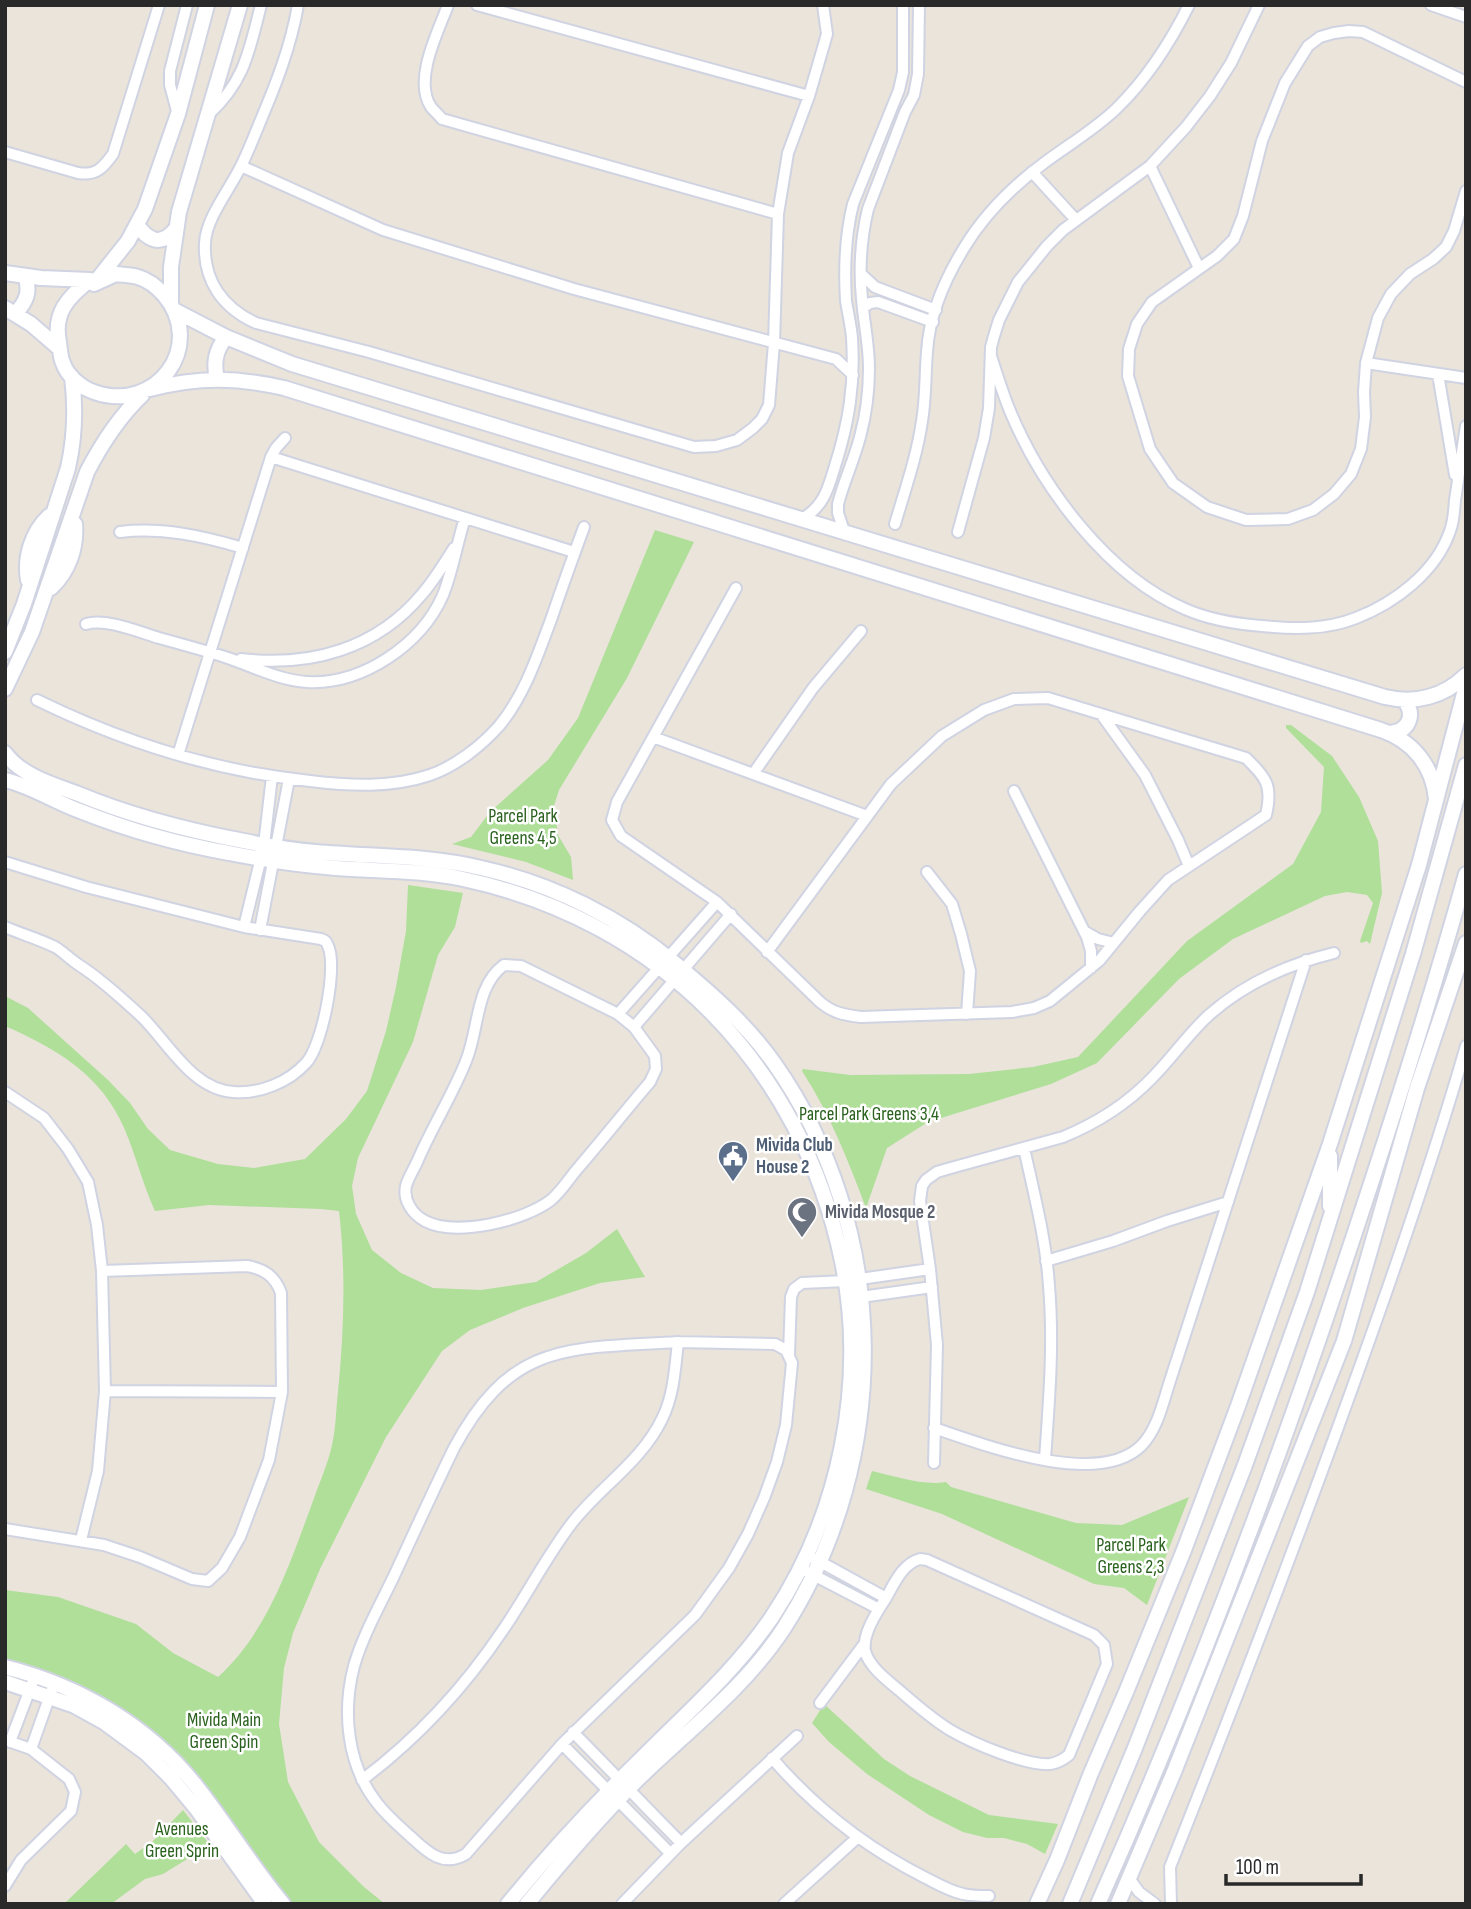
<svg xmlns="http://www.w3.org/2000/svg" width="1471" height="1909" font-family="'Sofia Sans Condensed',sans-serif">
<rect width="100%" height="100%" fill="#eae4db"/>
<path fill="#afdf99" d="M655,530l39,12 -67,136 -68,112 -5,16 4,29 13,22 2,23 -47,-18 -74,-18 19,-7 19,-25 58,-52 30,-42z
M1286,725h5l41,31 27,41 19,44 4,52 -12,51 -3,-3 -6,2 -1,-2 13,-38 -6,-8 -20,-3 -22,4 -92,43 -54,40 -82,84 -46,21 -123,38 -41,26 -21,60c-18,-48 -36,-94 -64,-137l1,-2 47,6 119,-1 64,-7 45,-10 109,-116 106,-77 28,-52 3,-45 -38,-39z
M408,885l55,8 -8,34 -17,28 -25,87 -55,116 -6,28 4,28 16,36 29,23 32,15 48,2 55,-8 50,-29 31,-24 28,48 -45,6 -77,25 -53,22 -28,21 -56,86 -66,132 -27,64 -9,35 -5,56 9,58 31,60 45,45 21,17h-95l-132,-165 -153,-77v-72l53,7 78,27 37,29 45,24c50,-45 72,-114 95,-176 6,-18 15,-37 19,-56 4,-17 4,-36 6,-53 6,-61 8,-120 1,-181l-18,-2 -112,-4 -54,6c-12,-26 -19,-55 -30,-81 -23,-55 -68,-81 -120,-104v-30l23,12 80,72 22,23 18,26 22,21 48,14 36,4 51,-9 41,-40 21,-28 19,-60 10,-44 10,-56z
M872,1471c22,5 52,15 74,11l5,5 125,36 46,2 67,-28 -42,108 -23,-17 -30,-4 -152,-70 -76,-25z
M824,1704l60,55 26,17 79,39 69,9 -13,30 -18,-10 -23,-6h-17l-24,-6 -34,-17 -62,-41 -38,-32 -17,-19z
M183,1810l27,35 -47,29 -18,5 -34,25h-47l62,-60 9,10 18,-13z"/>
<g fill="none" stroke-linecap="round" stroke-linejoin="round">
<g stroke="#d0d3e1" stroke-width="14">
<path id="street" d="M298,5c-7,41 -22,79 -38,117 -6,15 -12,30 -19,44 -11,23 -35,52 -36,77 -2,38 18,65 51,80l113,29 325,95 22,-1 21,-6 16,-12 9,-9 7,-14 5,-62 4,-129 10,-61 21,-57 18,-62 -4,-29
M448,5c-10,27 -35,75 -17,102 3,4 8,8 11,12l336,95
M477,5l332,91
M1431,5l35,12
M1466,82l-103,-50 -14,-1 -15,2 -14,4 -12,9 -23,37 -23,58 -19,75 -9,23 -17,17 -65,46 -15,22 -8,25 -1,27 22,73 23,34 34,24 39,13 42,-1 25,-9 21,-16 17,-20 10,-25 4,-32 -1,-25 2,-29 12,-45 13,-24 19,-20 23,-15 13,-12 8,-16 12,-40
M177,111l-7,-26v-14l17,-66
M209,114c36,-33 40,-63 52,-109
M5,152l73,21c18,3 25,-5 35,-19l46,-149
M241,166l142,64 191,59 262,70 17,16
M1150,166l49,102
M1032,172l44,48
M861,274l14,13 61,23
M863,308l7,-5 8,-1 55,20
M991,356c6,19 12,38 19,55 32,77 98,165 175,198 25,11 51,15 77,17 32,3 64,4 94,-8 39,-15 80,-46 94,-87 4,-10 4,-21 5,-31 4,-25 7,-49 11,-74
M1366,363l100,15
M1438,374l17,101
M271,457l303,95
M802,519c22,-13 26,-30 33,-53 14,-44 20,-82 17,-128 -1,-12 -4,-25 -6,-37 -2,-33 -1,-65 7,-97l46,-114 4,-18v-67
M895,524c10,-34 22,-68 27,-103 4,-23 3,-45 5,-69 2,-36 18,-73 37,-104 20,-33 49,-62 80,-85 24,-18 50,-33 72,-54 31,-30 54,-66 73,-104
M844,531l-6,-18v-9c6,-23 16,-44 22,-67 6,-22 9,-46 9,-69 0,-23 -5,-45 -7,-69 -3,-30 -1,-61 6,-90l37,-97 9,-17 4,-21 1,-69
M120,532c42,-5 83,4 123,16
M958,532l26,-94 5,-30 2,-61 3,-11 5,-16 19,-38 29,-36 16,-16 87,-64 36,-39 24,-31 21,-33 28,-58
M736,588l-119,214 -5,18 9,16 96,66 103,100c13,11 24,13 41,15l151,-5 22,-4 16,-7 49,-40 41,-50 28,-31 98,-65c7,-30 0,-37 -20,-57l-198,-60 -34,1 -30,11 -42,26 -51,48 -124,168
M86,624c20,-6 53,8 73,14 22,6 44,12 66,19 27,9 53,23 82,25 55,3 114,-37 136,-87 10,-25 14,-52 22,-77
M241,659c70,8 136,-10 182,-66 12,-14 21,-29 31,-45
M37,700c86,42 177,71 273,81 41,5 81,7 120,-6 26,-9 51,-29 69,-49 26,-31 39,-72 53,-109 10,-30 21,-60 32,-90
M1101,714l44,61 33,65 11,26
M653,737l214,79
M178,755l93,-298 5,-9 9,-10
M753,774l60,-86 48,-57
M1014,791l73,146 4,14v17
M5,862l81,25 158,40 77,12c5,2 5,2 7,7 10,20 -6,101 -22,117 -17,19 -46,31 -72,29 -41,-2 -65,-48 -92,-75 -13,-12 -26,-24 -40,-35 -8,-7 -17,-13 -26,-19 -7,-5 -14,-12 -21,-16 -16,-8 -34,-13 -50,-20
M927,872l25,32 9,30 9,37 -3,43
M244,927l20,-82 8,-69
M260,930l29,-151
M1084,931l14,8 16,4
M504,965l17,1 97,48 16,13 21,29 1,13 -6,13c-24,28 -47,57 -71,85 -9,10 -17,24 -28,33 -27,21 -95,37 -126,21 -13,-7 -22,-21 -19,-35 2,-8 8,-17 11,-24 15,-35 35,-66 49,-101 13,-31 9,-75 38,-96z
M618,1014l99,-112
M634,1027l97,-113
M5,1092l39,26 24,31 20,33 9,43 5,46 3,120 -7,80 -17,69
M1024,1148c10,46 22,91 25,138 5,58 0,116 -4,173
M1046,1261l67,-20 54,-20 61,-19
M854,1298l78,-11
M678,1342l97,2 11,6 6,13 -6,62 -9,37 -13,36 -16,36 -19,34 -34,47 -133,129 -96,110c-23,14 -39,-2 -55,-17 -12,-11 -24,-21 -34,-34 -30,-38 -35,-91 -23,-137 9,-31 25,-59 39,-88 20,-43 40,-87 61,-130 58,-108 115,-99 224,-106z
M789,1354l2,-57 3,-8 8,-6 44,-2 84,-12
M105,1391l177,1
M934,1428c50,17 165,61 208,17 16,-17 21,-43 28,-64l136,-421
M934,1463l3,-118 -7,-76 -10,-68 2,-15 4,-6 11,-8 10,-3 116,-32c34,-14 63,-32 89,-59 20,-20 36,-44 57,-63 35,-31 80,-51 125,-62
M5,1529l99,16 36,12 52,22 16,2 14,-13 18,-31 29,-77 13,-68 -1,-99c-6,-17 -17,-24 -34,-27l-145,5
M815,1559l71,39
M920,1559l7,1 167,75 10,10 3,19 -38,91c-5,4 -11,8 -19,9 -24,2 -78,-21 -100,-34 -18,-11 -34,-25 -50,-39 -12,-10 -31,-24 -35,-40 -3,-17 12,-39 21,-53 8,-14 17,-35 34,-39z
M800,1568l79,41
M820,1703l45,-60
M573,1732l108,111
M5,1740l26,9 38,30 6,13 -4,19 -50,49 -16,26
M10,1742l25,-66
M562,1744l108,109
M31,1749l23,-65
M772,1758c43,50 93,89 152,119 12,6 25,14 39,17 8,2 18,2 26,2
M362,1780c56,-42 102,-92 141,-150 24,-35 43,-73 69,-107 28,-36 70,-62 90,-104 12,-24 13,-51 16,-77
M1129,1878l10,14 16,12
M622,1904l59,-61 116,-107
M784,1904l74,-67
M1171,1904l-1,-37c62,-156 122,-312 179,-470 42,-116 83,-233 117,-351"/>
</g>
<g stroke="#d0d3e1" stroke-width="18">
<path id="secondary" d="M137,225c11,15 23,22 38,5
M5,273l36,5 49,2
M116,274c7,1 15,1 22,3 10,3 19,10 26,18 43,51 -8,119 -70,97 -12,-4 -27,-16 -31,-29 -3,-6 -3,-14 -4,-21 -6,-29 9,-45 31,-62l4,4z
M97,280l31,-39 17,-32 33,-95 29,-109
M171,304v-37l8,-55 61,-207
M5,308l26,16 29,25
M174,310l52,27 66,27 1093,333c30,7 59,0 81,-22
M15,314c11,-12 16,-22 10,-38
M217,379c-4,-17 -1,-29 9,-42
M150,389c48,-12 86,-12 134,-1l1097,342c32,11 52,36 55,69
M28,580c-4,-23 4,-48 21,-64
M51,588c18,-17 26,-41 24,-64
M5,652l19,-48 44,-136c7,-31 8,-59 4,-91
M5,689l27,-57 55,-160c15,-29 31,-54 55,-77
M1390,733c19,-2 26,-18 14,-33
M5,753c16,22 46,31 71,40 55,23 109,37 168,48 24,5 48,9 72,11 56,5 111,3 165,16 72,16 140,50 196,97 36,30 70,60 97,98 117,166 119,395 10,565 -39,60 -97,103 -147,152 -39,39 -75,81 -110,124
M5,780c26,6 50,22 75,31 48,19 98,33 149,42 35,7 71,12 107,15 43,3 85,2 127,11 197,42 338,186 379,382 25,120 -2,254 -70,356 -36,53 -84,95 -129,140 -48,47 -93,95 -135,147
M1330,1156v50
M5,1667c75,19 144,59 192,120 30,38 55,80 86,117
M5,1682l70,24 29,16 42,31 25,25 25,30 69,96
M1037,1904l20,-44 34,-87 35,-81 58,-142 54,-144 92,-262 89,-279 47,-179
M1070,1904l65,-156 110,-283 62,-173 106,-338 53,-189
M1098,1904c93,-208 173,-421 245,-636 44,-131 86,-262 123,-394
M1118,1904l56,-132 170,-431 73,-253 49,-145"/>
</g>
<use href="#street" stroke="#fff" stroke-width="10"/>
<use href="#secondary" stroke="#fff" stroke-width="14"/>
</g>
<defs>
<g id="civic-pin" transform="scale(1.575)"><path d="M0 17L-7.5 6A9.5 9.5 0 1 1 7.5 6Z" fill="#5c6f8a" stroke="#fff"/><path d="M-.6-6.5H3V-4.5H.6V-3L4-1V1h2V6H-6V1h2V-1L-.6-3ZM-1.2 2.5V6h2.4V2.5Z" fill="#fff"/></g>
<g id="mosque-pin" transform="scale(1.575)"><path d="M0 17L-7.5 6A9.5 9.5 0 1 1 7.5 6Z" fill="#6b7280" stroke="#fff"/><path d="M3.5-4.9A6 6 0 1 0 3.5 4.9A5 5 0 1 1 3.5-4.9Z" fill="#fff"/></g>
</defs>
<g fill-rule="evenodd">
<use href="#civic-pin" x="733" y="1156"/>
<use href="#mosque-pin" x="802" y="1212"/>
</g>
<g text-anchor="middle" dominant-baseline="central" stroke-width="5" stroke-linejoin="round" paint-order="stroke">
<g font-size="19" fill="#29611d" stroke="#fff">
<text x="523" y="816">Parcel Park<tspan x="523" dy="22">Greens 4,5</tspan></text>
<text x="869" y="1114">Parcel Park Greens 3,4</text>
<text x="1131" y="1545">Parcel Park<tspan x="1131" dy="22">Greens 2,3</tspan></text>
<text x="224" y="1720">Mivida Main<tspan x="224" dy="22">Green Spin</tspan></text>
<text x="182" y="1829">Avenues<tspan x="182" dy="22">Green Sprin</tspan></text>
</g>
<g font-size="19" font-weight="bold" fill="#4e5e75" stroke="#fff" text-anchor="start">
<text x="756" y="1145">Mivida Club<tspan x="756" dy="22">House 2</tspan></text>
</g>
<g font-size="19" font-weight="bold" fill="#5b616d" stroke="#fff" text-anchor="start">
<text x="825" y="1212">Mivida Mosque 2</text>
</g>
</g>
<rect width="1471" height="1909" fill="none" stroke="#292929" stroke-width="14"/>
<path d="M1226 1874v10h135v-10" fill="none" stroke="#292929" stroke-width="3.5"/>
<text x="1236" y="1874" font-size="21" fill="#292929" stroke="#ffffff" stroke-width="5" paint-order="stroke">100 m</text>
</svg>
